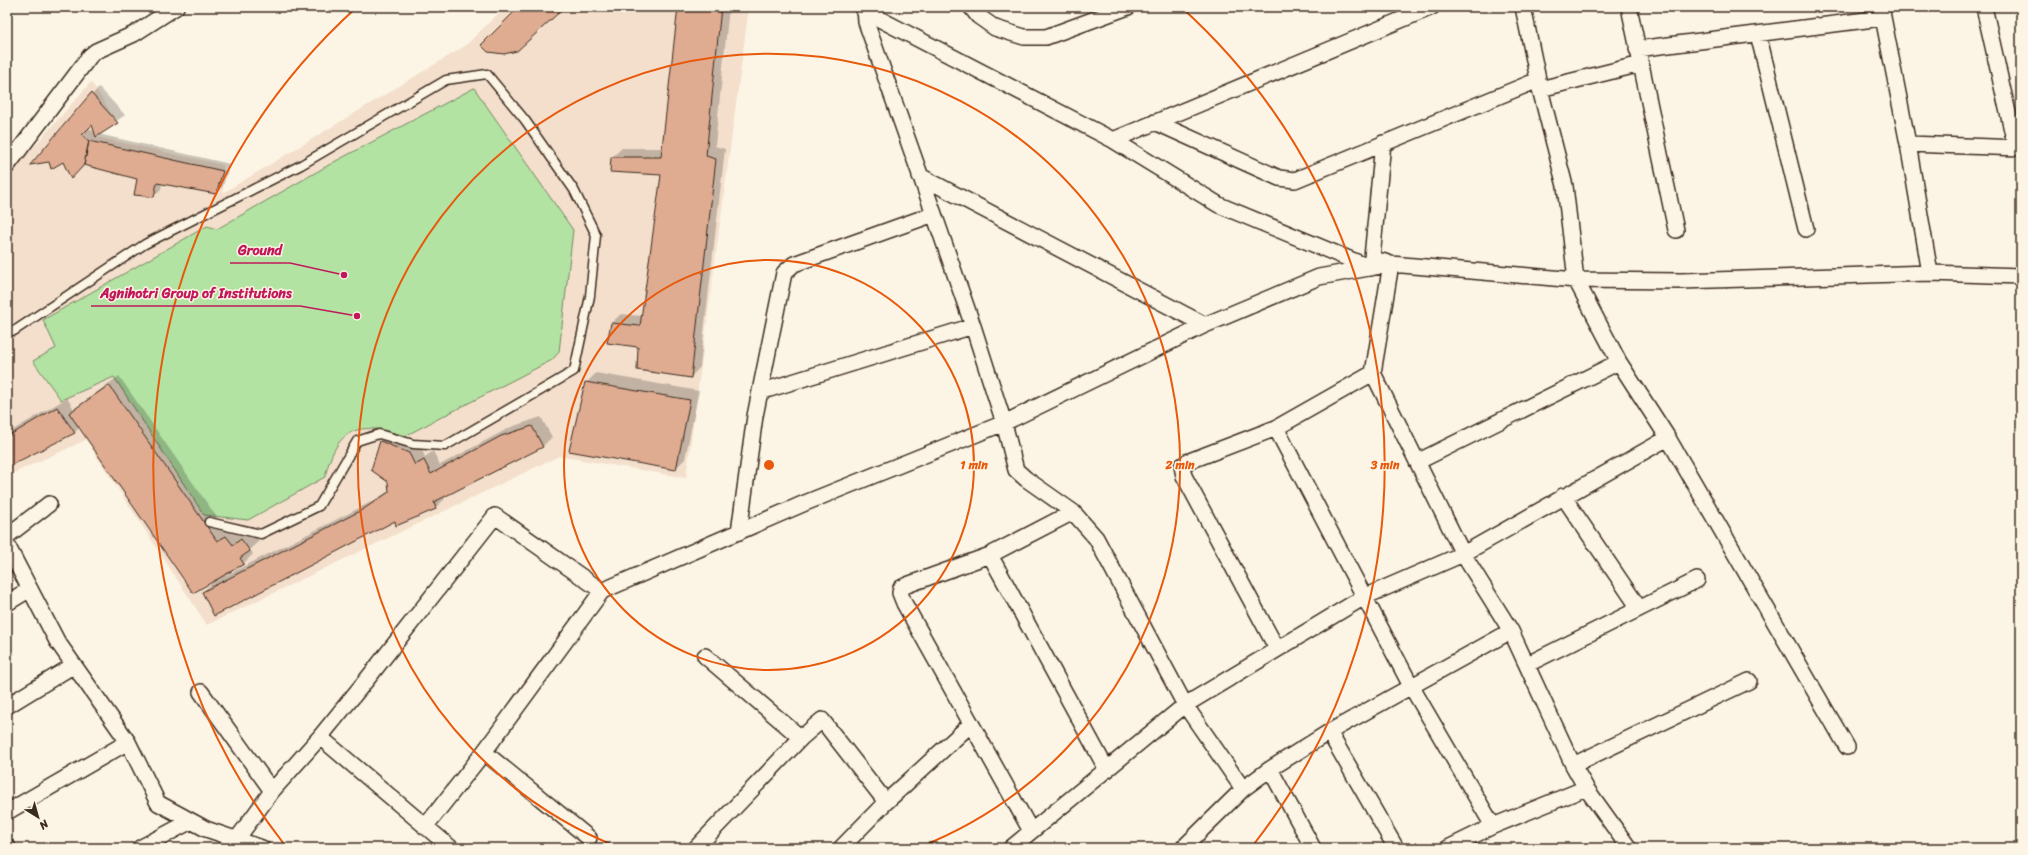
<svg xmlns="http://www.w3.org/2000/svg" width="2028" height="855" font-family="Sriracha,sans-serif">
<rect width="100%" height="100%" fill="#fcf5e5"/>
<filter id="ink" filterUnits="userSpaceOnUse"><feTurbulence type="fractalNoise" baseFrequency=".025" numOctaves="2"/><feDisplacementMap in="SourceGraphic" scale="8" xChannelSelector="R" yChannelSelector="G"/><feConvolveMatrix kernelMatrix="1 2 1 2 8 2 1 2 1" color-interpolation-filters="sRGB"/></filter>
<g filter="url(#ink)">
<path fill="#f3dfcc" d="M505,7h244l-63,471 -127,-22 -352,169 -121,-185 -79,36v-299l84,-95 27,41 -21,14 126,28v28l242,-147z"/>
<path fill="#b2e3a3" stroke="#768660" d="M474,88l99,142 -14,122 -7,8 -147,76c-46,-15 -68,-10 -80,41l-77,43 -44,-5 -90,-138 -53,23 -28,-39 23,-13 -13,-28 164,-94 10,3 117,-67z"/>
<path fill="#0003" fill-rule="evenodd" d="M679,7h50l-14,139 10,3 -25,218 -9,10 -52,-31 -28,-23 10,-9 21,2 20,-142 -50,-17 10,-9h41z
M99,87l26,28 -27,19 132,30 -7,22 -7,7 -54,-10 -1,6 -7,7 -16,-18 -54,-14 -34,-4 -17,4zM92,123l4,11 -8,-7z
M596,373l103,18 -14,68 -9,9 -90,-85z
M119,376l108,156 9,-4 6,8 9,-6 8,11 -9,8 3,5 -9,9 -19,11v2l148,-75 17,-11 -9,-48 9,-10 29,11 6,14 8,-6 7,14 71,-38 30,-10 11,20 -10,10 -98,48 1,4 -10,9 -40,11 -192,73 11,-11 -134,-154 -5,5 -68,34v-38l6,2 54,-32 7,11z"/>
<path fill="#dfac91" stroke="#3b2a1e" d="M519,7h46l-48,44 -13,3 -16,-2 -7,-7z
M678,7h43l-15,149 10,3 -25,219 -54,-8 1,-23 -31,-4 4,-20 29,3 21,-151 -51,-3 1,-15h50z
M91,93l27,30 -22,14 -4,-12 -10,10 7,6 -5,24 -13,14 -8,-17 -12,7 -2,-7 -19,3z
M89,141l134,30 -7,23 -59,-11 -3,14 -20,-2 3,-16 -53,-14z
M585,382l105,18 -14,70 -107,-19z
M109,385l108,156 9,-5 7,9 8,-6 9,12 -10,7 4,6 -51,29 -124,-180z
M57,407l18,26 -68,34v-30z
M532,426l11,21 -109,55 2,7 -40,17 -1,-5 -181,95 -12,-24 160,-82 27,-18 -1,-10 -17,-12 9,-29 29,12 6,12 9,-5 7,14 70,-38z"/>
<g fill="none" stroke-linecap="round" stroke-linejoin="round">
<g stroke="#3b2a1e" stroke-width="11">
<path id="lane" d="M7,330l7,1 131,-87 156,-79 145,-85 41,-6 38,46 49,70 22,45 -6,61 -16,75 -129,75 -32,-2 -34,-10 -22,7 -38,65 -58,28 -52,-12"/>
</g>
<g stroke="#3b2a1e" stroke-width="18">
<path id="street" d="M865,7l1,15 68,192
M971,7l7,9 17,12 29,9h22l82,-30
M1629,7l47,223
M1881,7l27,137 22,129
M1984,7l32,141
M864,11l249,129 106,65 152,63 12,-125
M1758,34l48,195
M1637,49l245,-31
M1540,89l101,-25
M1155,122l124,56 16,2 243,-100
M1113,140l319,-133
M1908,144l113,4
M7,166l83,-110 6,-5 38,-17 42,-27
M920,176l285,149
M1382,261l9,3 -18,109 90,181 48,77 62,134 13,23 43,60
M760,392l213,-66
M1276,428l135,258 82,140
M1668,438l179,309
M1417,462l202,-100
M1563,496l76,112
M739,532l16,-116 29,-143 10,-9 140,-50 39,112 31,97 12,47 10,9 47,33 23,26 89,167 58,84
M7,536l42,-32
M7,545l50,96 71,101 30,61 48,26 56,19
M990,555l117,215
M7,603l23,-14
M1277,649l-93,-173 -2,-10 5,-4 89,-34 97,-55
M705,656l96,82
M1528,664l169,-84
M201,692l71,99
M7,706l67,-41
M1329,732l67,116
M320,737l131,111
M484,752l105,86
M1573,765l176,-84
M1270,769l43,79
M7,812l121,-70
M425,827l59,-75 118,-161
M1031,831l-127,-228 -4,-10 1,-5 6,-3 83,-30 83,-43
M237,839l35,-48 48,-54 48,-59 127,-162 107,75 203,-88 199,-80 201,-98 114,-48 72,-13 185,16 105,1 249,-8 91,3
M7,846l1,2
M140,848l51,-27
M696,848l105,-110 21,-18 64,82
M841,848l45,-46 85,-78
M1011,848l174,-143 179,-108 99,-43 205,-116 -49,-76 -43,-82 -11,-94 -25,-97 -17,-82
M1183,848l60,-59 27,-20 59,-37 182,-101
M1448,848l45,-22 93,-38"/>
</g>
<use href="#lane" stroke="#fcf5e5" stroke-width="8"/>
<use href="#street" stroke="#fcf5e5" stroke-width="15"/>
</g>
</g>
<g fill="none" stroke="#e8590c" stroke-width="2">
<circle cx="769" cy="465" r="205"/>
<path d="M618 847A411 411 0 1 1 920 847"/>
<path d="M284 844A616 616 0 0 1 357 7M1181 7A616 616 0 0 1 1254 844"/>
</g>
<circle cx="769" cy="465" r="6" fill="#e8590c" stroke="#fcf5e5" stroke-width="2"/>
<g font-size="12" text-anchor="middle" font-weight="bold" fill="#e8590c" stroke="#fcf5e5" stroke-width="3" stroke-linejoin="round" paint-order="stroke">
<text x="974" y="469">1 min</text>
<text x="1180" y="469">2 min</text>
<text x="1385" y="469">3 min</text>
</g>
<path fill="none" stroke="#c2185b" stroke-width="1.5" d="M344 275L290 263H230M357 316L300 306H91"/>
<g fill="#c2185b" stroke="#fcf5e5" stroke-width="1.5">
<circle cx="344" cy="275" r="4"/>
<circle cx="357" cy="316" r="4"/>
</g>
<g font-size="14" text-anchor="middle" font-weight="bold" fill="#c2185b" stroke="#fcf5e5" stroke-width="3" stroke-linejoin="round" paint-order="stroke">
<text x="260" y="255">Ground</text>
<text x="196" y="298">Agnihotri Group of Institutions</text>
</g>
<rect width="2028" height="855" fill="none" stroke="#fcf5e5" stroke-width="24"/>
<rect x="12" y="12" width="2004" height="831" fill="none" stroke="#3b2a1e" stroke-width="1.5" filter="url(#ink)"/>
<g transform="translate(38 817) rotate(143)" stroke="#fcf5e5" stroke-width="3" paint-order="stroke">
<path d="M0-3L7 15L0 10L-7 15Z" fill="#3b2a1e"/>
<text y="-6" font-size="11" font-weight="bold" text-anchor="middle" fill="#3b2a1e">N</text>
</g>
</svg>
